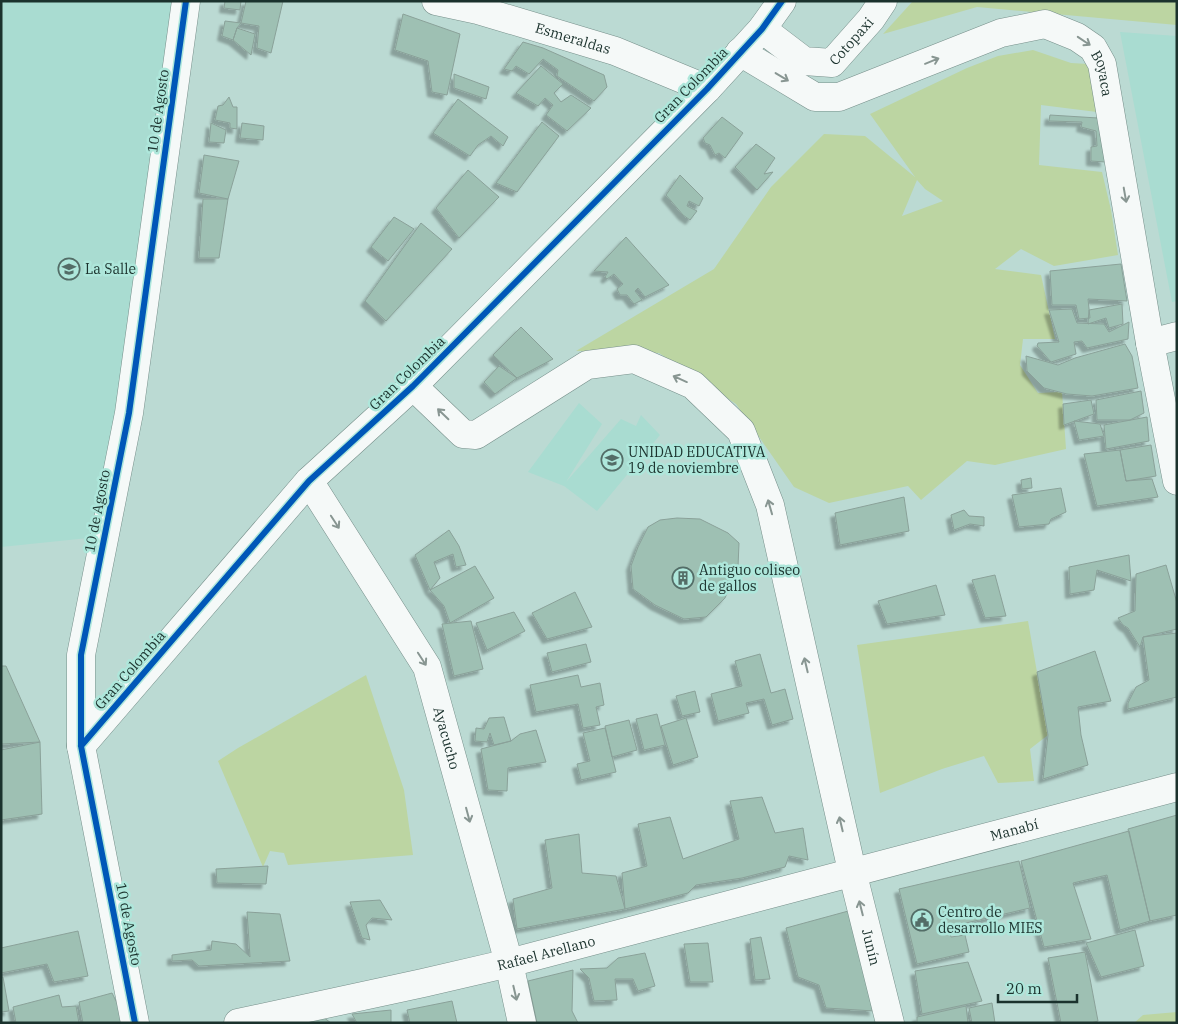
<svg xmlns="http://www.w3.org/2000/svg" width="1178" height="1024" font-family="'IBM Plex Serif',serif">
<defs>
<filter id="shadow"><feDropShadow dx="-4.5" dy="4.5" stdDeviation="1" flood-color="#0004"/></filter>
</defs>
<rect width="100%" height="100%" fill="#bbdad3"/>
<path fill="#a9dcd1" d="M1,1h173l-76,536 -97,10z
M1120,32l57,4v265l-5,1z
M579,403l23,21 -36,58 55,-63 15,7 5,-11 19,20 -63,76 -33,-25 -36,-14z"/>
<path fill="#bcd5a2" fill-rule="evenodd" d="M913,1h264v24l-200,-18 -94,27z
M1033,50l38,13 17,1 9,48 -56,-7 -2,60 63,7 9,38 7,45 -64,11 -33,-17 -26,20 46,6 14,64h-32l-3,26 18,28 24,-1 4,57 -71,16 -28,-4 -46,39 -13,-14 -79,17 -35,-16 -58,-83 -77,-51 -83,-2 138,-82 57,-82 53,-53 41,2 50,41 -45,-63 97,-46 31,-12zM917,180l8,9 18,12 -41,15z
M1028,621l20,114 -18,14 4,32 -36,2 -14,-27 -42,13 -62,24 -23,-148z
M366,675l38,115 9,65 -125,10 -4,-12 -14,-2 -7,16 -45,-106 20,-13z
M1177,1012v11h-43l9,-8z"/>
<path fill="#9ec0b3" stroke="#8aa199" filter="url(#shadow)" d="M225,1h16l-1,9 -16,-2z
M246,1h37l-12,52 -14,-5 2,-22 -18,-3z
M403,14l57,20 -13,61 -15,-3 -4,-31 -33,-11z
M225,21l16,2 -4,5 -4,12 -11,-4z
M237,28l18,6 -4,21 -18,-15z
M523,42l20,6 61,27 3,12 -13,14 -37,-25 1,-6 -15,-11 -14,15 -13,-8 -4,5 -8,-2z
M541,66l22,18 -9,9 7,9 10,-7 20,13 -24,23 -21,-16 7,-10 -8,-7 -7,8 -22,-13z
M454,74l35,13 -3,12 -32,-11z
M229,97l4,10h4v22l-7,-1v-5l-15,-3 3,-14 5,-1z
M458,99l50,38 -5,9 -12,-10 -13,9 -8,11 -37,-23z
M1050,115l48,3 7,44 -14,-1v-14l6,-1 -1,-15 -15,-4 1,-5 -33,-1z
M722,117l21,16 -18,25 -6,-5 -4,2 -5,-10 -5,-2 -2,-5z
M542,122l17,14 -42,56 -21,-9z
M211,123l15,7 -2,13 -15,-1z
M242,123l22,3 -1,14 -23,-2z
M756,144l19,14 -11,16 9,-2 -16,18 -22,-23z
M204,155l35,6 -11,38 -29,-6z
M468,170l31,27 -40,41 -23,-30z
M680,175l23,23 -4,8 -10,-5 -2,5 10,5 -7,9 -7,-5 -17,-20z
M203,199h25l-9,59h-20z
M394,217l20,12 -26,32 -17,-14z
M421,223l31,26 -66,72 -21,-20z
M626,237l43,48 -24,12 -7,-9 -3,3 7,9 -8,4 -7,-9h-7l-3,-6 6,-5 -9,-10 -7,5 -2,-2 3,-5 -14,-1z
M1121,264l6,37 -39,-2 2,19 -11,1 -3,-14h-24l-2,-34z
M1122,304l1,20 -14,4 -3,-10 -18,6 1,-14z
M1072,309l5,14 27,1 5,8 20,-10 -1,17 -41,9 -5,-7 -8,1 2,12 -25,8 -14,-16 1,-3 21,-1 -10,-32z
M521,327l32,32 -36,19 -24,-23z
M1125,344l7,12 6,32 -46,8 -25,-2 -23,-6 -17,-17 -1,-15 32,9 17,-7z
M499,366l18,12 -22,16 -11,-12z
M1141,391l3,22 -14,7h-33l-1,-20z
M1091,400l3,14 -30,11 -1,-21z
M1147,417l2,24 -43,8 -2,-24z
M1074,421l26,3 4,12 -25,4z
M1151,445l5,31 -30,5 -6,-31z
M1120,450l6,31 26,-2 6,18 -61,9 -13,-52z
M1031,478l1,10 -10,1 -1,-9z
M1061,488l5,24 -15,7 -2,5 -30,3 -7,-32z
M904,497l5,34 -69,14 -5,-32z
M964,510l5,6 15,1v9l-14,-2 -16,6 -3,-15z
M677,518l23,1 28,14 11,10 -1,24 -13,31 -19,19 -22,2 -29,-14 -22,-16 -2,-23 7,-19 10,-20 12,-7z
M449,530l10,16 7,19 -10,2 -3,-13 -19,8 6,16 -10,12 -15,-35z
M1129,555l2,26 -34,-11 -3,20 -24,4 -1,-27z
M1166,565l11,38v26l-34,8 -3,10 -12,-19 -5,-3 -5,-7 17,-7 1,-37z
M475,566l19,32 -44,25 -6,-17 -14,-16z
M995,575l11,41 -21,2 -13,-38z
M936,585l9,30 -58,9 -9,-23z
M575,592l17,35 -45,12 -15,-26z
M514,612l11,19 -38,19 -11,-27z
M471,621l12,48 -29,7 -12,-52z
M1177,633v64l-49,12v-6l8,-16 13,-7 -6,-43z
M586,644l5,18 -39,10 -5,-19z
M1095,651l16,50 -33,6 3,28 7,30 -45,14 5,-44 -11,-63z
M760,654l11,39 14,-4 8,30 -21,6 -8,-26 -18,4 3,10 -31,8 -7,-27 31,-8 -7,-25z
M1,666h5l34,76 -39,2z
M578,675l3,12 19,-4 4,22 -8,2 4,18 -17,3 -5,-24 -42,8 -6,-27z
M695,691l5,21 -18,4 -6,-20z
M657,714l8,31 -21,5 -8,-31z
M504,717l7,24 -17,4 -4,-12 -3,9 -12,-1 1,-13 8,1 5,-11z
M686,718l12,39 -25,8 -12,-39z
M629,720l8,30 -25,7 -7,-31z
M605,728l11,44 -35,8 -4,-16 13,-3 -7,-28z
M536,730l10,32 -38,6 -1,23 -19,-1 -7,-41 30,-8 9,-7z
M40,742l2,72 -41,6v-70z
M762,797l13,36 28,-5 5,32 -19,-4 -4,11 -43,11 -46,7 -8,8 -63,16 -3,-36 25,-7 -9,-42 32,-7 13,42 56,-20 -9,-38z
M1177,815v100l-27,6 -22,-92z
M1129,831l21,90 -30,9 -13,-55 -34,8 18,56 -47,8 -23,-86z
M579,834l3,39 34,3 9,33 -108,20 -4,-30 39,-11 -7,-48z
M1019,861l11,47 -81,19 2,10 14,-2 4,17 -52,12 -18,-75z
M268,866l-2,18 -49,-1 -1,-14z
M380,900l12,20 -20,-2 -6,7 4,15 -8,-2 -12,-36z
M852,910l22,101 -48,-3 -7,-23 -21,-8 -12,-49z
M247,912l33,2 10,47 -91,5 -7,-6 -20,1v-6l39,-5 1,-9 24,3 14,13z
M1135,930l9,36 -43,11 -15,-34z
M78,931l10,45 -34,6 -7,-18 -46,9v-25z
M761,937l9,42 -15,1 -5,-41z
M708,943l5,39h-23l-6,-38z
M1085,952l13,69 -7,2h-30l-13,-65z
M645,953l10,33 -17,5 -5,-12h-18l2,21 -23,1 -5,-23 -9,-9 27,-1 11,-10z
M968,962l14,39 -60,13 -7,-43z
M573,970l-1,41 6,12h-41l-9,-42z
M1,977h2l6,34 -8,1z
M112,993l15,30h-44l-4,-21z
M59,995l3,12 14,-1 3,17h-63l-3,-16z
M452,1001l5,22h-47l-3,-13z
M992,1003l3,20h-23l-3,-15z
M966,1006l2,17h-51v-6z
M391,1010v13h-34l-5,-9z
M315,1011l16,12h-28z"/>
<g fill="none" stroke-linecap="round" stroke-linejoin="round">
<g stroke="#768f8a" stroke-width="29">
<g id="street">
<path id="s1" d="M436,1l42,9 137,41 92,38"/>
<path id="s2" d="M762,29l42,32 28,2 39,-44 12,-18"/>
<path id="s3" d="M740,52l75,45h24l162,-64 44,-9 32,13 16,11 9,16 48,279 27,138"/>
<path d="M1150,343l27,-7"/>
<path id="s4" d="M413,386l50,48 13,1 111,-70 47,-6 59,26 48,46 29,74 82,366 38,152"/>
<path id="s5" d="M309,481l118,186 82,296 13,60"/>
<path d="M81,746l228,-265 104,-95 294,-297 55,-60 20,-28"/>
<path d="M135,1023l-54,-277v-91l48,-242 57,-412"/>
</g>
</g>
<g stroke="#768f8a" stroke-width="29">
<g id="secondary">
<path id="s6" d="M238,1023l185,-40 86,-20 668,-176"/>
</g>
</g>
<use href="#street" stroke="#f5f9f8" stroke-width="28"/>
<use href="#secondary" stroke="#f5f9f8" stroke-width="28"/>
<g stroke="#aee7db" stroke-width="9">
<path id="cycleway" d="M81,746l228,-265 104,-95 294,-297 55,-60 20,-28
M135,1023l-54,-277v-91l48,-242 57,-412"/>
</g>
<use href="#cycleway" stroke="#0057b8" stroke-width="6"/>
</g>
<defs><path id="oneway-shaft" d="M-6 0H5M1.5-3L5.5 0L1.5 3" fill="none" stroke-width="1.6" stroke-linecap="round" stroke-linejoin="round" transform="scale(1.25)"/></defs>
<g stroke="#889692">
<use href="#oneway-shaft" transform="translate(1084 41) rotate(34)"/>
<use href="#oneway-shaft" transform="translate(932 61) rotate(-22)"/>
<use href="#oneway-shaft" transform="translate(782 77) rotate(31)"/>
<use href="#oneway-shaft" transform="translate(1125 195) rotate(80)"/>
<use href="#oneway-shaft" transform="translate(680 379) rotate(-156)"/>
<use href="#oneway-shaft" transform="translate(443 414) rotate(-136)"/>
<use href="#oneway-shaft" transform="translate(770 507) rotate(-106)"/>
<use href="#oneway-shaft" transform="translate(335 522) rotate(57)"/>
<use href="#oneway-shaft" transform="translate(422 659) rotate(57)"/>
<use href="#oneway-shaft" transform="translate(806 665) rotate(-103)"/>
<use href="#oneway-shaft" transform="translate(468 815) rotate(75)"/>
<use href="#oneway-shaft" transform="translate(841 824) rotate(-103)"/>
<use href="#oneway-shaft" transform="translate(861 908) rotate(-104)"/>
<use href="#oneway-shaft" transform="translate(515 993) rotate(77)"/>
</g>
<defs>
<g id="school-ring" transform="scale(1.125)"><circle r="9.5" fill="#aee7db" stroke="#536d67" stroke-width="1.5"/><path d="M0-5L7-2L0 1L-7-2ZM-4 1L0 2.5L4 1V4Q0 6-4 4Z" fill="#536d67"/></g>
<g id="building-ring" transform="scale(1.125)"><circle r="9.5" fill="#aee7db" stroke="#536d67" stroke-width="1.5"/><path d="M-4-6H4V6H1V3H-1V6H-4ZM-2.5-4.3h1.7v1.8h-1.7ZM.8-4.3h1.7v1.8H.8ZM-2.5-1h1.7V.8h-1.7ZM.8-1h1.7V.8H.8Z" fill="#536d67"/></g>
<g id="civic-ring" transform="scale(1.125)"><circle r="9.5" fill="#aee7db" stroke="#536d67" stroke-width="1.5"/><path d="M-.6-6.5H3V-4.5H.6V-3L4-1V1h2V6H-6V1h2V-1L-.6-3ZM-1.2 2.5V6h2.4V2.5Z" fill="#536d67"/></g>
</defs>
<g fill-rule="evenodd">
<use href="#school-ring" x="69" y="269"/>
<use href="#school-ring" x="612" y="460"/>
<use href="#building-ring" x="683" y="578"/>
<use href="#civic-ring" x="922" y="920"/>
</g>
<g text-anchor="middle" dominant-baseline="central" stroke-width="5" stroke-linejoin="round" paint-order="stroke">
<g font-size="14" fill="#1b322d" stroke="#aee7db">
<text stroke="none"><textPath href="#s2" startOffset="110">Cotopaxi</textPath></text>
<text stroke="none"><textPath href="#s1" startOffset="142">Esmeraldas</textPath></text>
<text stroke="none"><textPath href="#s3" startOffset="412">Boyaca</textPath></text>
<text transform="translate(691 85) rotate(-46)">Gran Colombia</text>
<text transform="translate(158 111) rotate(-82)">10 de Agosto</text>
<text transform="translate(407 373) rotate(-44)">Gran Colombia</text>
<text transform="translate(97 511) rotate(-79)">10 de Agosto</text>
<text transform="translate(130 670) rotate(-49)">Gran Colombia</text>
<text stroke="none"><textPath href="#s5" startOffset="294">Ayacucho</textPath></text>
<text stroke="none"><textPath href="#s6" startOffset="800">Manabí</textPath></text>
<text transform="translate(129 924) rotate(79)">10 de Agosto</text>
<text stroke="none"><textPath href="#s4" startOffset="925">Junín</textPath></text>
<text stroke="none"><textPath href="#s6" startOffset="316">Rafael Arellano</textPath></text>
</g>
<g font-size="14" fill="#1b322d" stroke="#aee7db" text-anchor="start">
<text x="85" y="269">La Salle</text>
<text x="628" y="452">UNIDAD EDUCATIVA<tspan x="628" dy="16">19 de noviembre</tspan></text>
<text x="699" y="570">Antiguo coliseo<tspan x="699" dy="16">de gallos</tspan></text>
<text x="938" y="912">Centro de<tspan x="938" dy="16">desarrollo MIES</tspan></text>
</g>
</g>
<rect width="1178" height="1024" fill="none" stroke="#1b322d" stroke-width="5"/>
<path d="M998 994v8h79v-8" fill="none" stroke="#1b322d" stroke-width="2.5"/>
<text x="1006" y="994" font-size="15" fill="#1b322d" stroke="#aee7db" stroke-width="4" paint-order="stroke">20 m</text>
</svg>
